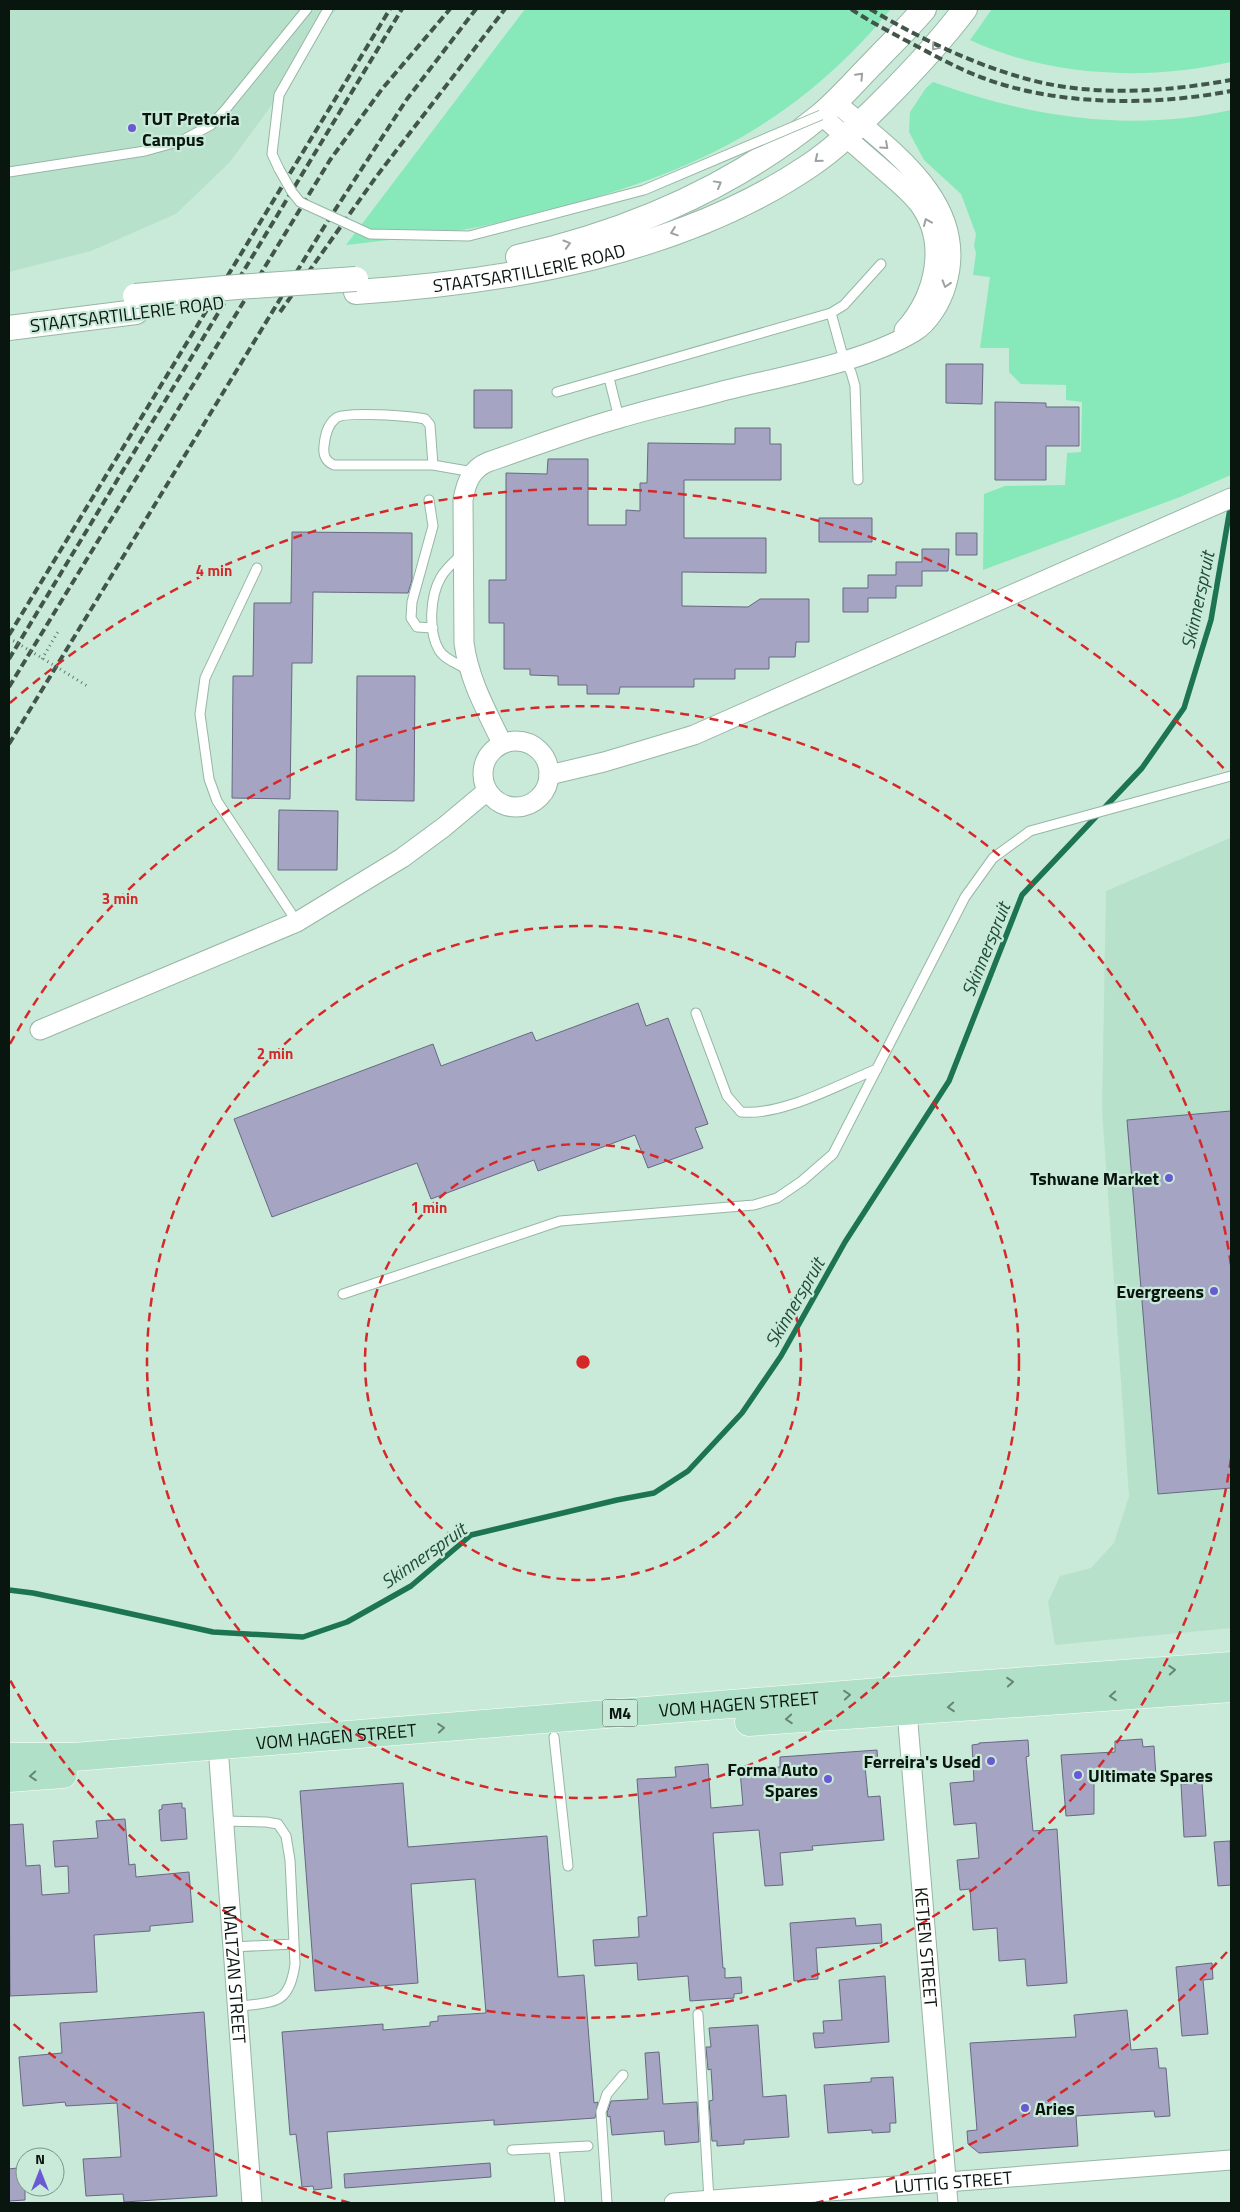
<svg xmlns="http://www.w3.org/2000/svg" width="1240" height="2212" font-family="'Titillium Web',sans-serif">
<rect width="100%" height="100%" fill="#c9ead8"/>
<path fill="#b8e1cb" d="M9,9h328l-23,25 -35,61 -49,67 -54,52 -85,37 -82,21z
M1231,772v856l-176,17 -7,-43 12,-26 31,-8 23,-25 15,-47 -27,-386 4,-219 124,-53z"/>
<path fill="#87e9b9" d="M525,9h366c-97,117 -203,167 -348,202 -23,6 -47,13 -70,17 -42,8 -85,12 -127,17z
M992,9h239v53c-84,19 -182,15 -261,-22z
M933,82c96,35 197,51 298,28v365l-51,22 -197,73 1,-76 21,-8 60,-1 2,-32 14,-1 1,-50 -16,-2v-15l-45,-1 -12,-12v-24h-29l10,-71 -17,-2 3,-22 -2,-7 2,-12 -15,-40 -37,-34 -15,-28 1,-20 16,-24z"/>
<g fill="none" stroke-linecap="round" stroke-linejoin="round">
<path stroke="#1d7452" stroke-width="5.5" d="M9,1590l24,3 67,14 113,25 90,5 44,-15 64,-36 60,-51 146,-35 37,-7 34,-22 54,-58 39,-57 64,-114 104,-161 73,-186 120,-127 42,-60 27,-88 20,-117"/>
</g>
<path fill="#a5a5c3" stroke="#676882" d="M946,364h37l-1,40 -36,-1z
M474,390h38v38h-38z
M995,402l51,1v4h33v39h-33v34h-51z
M735,428h35v16h11v36h-97v58h82v35l-84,-1v34l66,1 12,-8h49v43h-13l-1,15h-26v12h-34v10h-41v8h-74l-1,7h-32v-9h-29v-9l-28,-1v-6h-26v-46h-15v-43h17v-107l41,1 1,-15h40v66h38v-15l14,1v-28h7l1,-40 87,1z
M819,518h53v24h-53z
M292,532l120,1v47l-4,13 -95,-1 -1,71h-20l-2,136 -58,-1 1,-122h20l1,-73h37z
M956,533h21v22h-21z
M922,549h27l-1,22h-26v15h-26v12h-28v14h-25v-24h25v-13h28v-13h26z
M357,676h58l-1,125 -58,-1z
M279,810l59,1 -1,59h-59z
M638,1003l8,23 22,-8 40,106 -13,4 8,20 -55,20 -13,-33 -97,36 -4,-11 -103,39 -14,-36 -145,54 -38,-98 199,-75 8,22 91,-34 4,9z
M1231,1111v377l-73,6 -31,-374z
M1142,1739l1,8 11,-1 2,31 -62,4v33l-28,2 -5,-61 54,-3v-11z
M1028,1740l1,16 -3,1 7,74 24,-2 10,154 -40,3 -2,-27 -26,2 -2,-33 -24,2 -3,-41 -10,1 -3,-30 22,-2 -3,-35 -22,2 -4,-42 24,-2 -2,-36 7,-1v-1z
M877,1750l1,16h-13l3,31 12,-1 4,44 -72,6 1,4 -33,3 3,32 -18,1 -6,-56 -46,3 10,135h2v10l16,-1 1,16 -8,1v4l-44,3 -2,-25 -50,4 -1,-17 -42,3 -2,-26 46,-3 -1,-20 9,-1 -10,-137 39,-2 -1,-10 33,-3 3,44 32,-3 -3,-34 40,-4v-10z
M403,1783l5,64 139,-11 11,141 26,-2 10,128 4,-1 -3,16 -101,7v-5l-167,12 5,56 -18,2 -1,-4 -11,1 -6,-53 -6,1 -8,-103 101,-8v6l47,-4v-4l8,-1v-5l48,-3 -11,-134 -64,5 7,99 -103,8 -15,-200z
M1202,1783l4,53 -22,1 -3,-53z
M182,1803v5h3l2,31 -26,2 -2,-31 3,-1v-4z
M125,1819l4,46 6,-1 1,13 53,-5 4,50 -43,4v5l-56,4 3,57 -87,4 -1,-171 14,-1 3,42 14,-1 2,30 27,-2 -1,-27 -13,1 -2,-26 45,-3 -2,-17z
M1230,1841l1,44 -13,1 -4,-44z
M855,1918l1,8 25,-2 1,19 -66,5 2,31 -24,2 -4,-58z
M1212,1963l1,16 -10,1 5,54 -26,2 -6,-69z
M885,1976l4,66 -74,6 -2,-15h11l-1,-12 19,-1 -3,-40z
M1127,2010l4,40 26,-2 2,20h7l4,48 -15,1 -1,-6 -78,5 2,30 -99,7 -11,-9 -1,-13 10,-1 -7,-87 106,-6 -2,-22z
M204,2012l13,184 -93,6 -1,-8 -37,2 -3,-37 38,-2 -4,-54 -51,3 -1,-4 -42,4 -4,-49 43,-4 -2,-30z
M758,2025l5,72 23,-2 3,42 -45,3v4l-27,2v-5h-5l-3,-40 4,-1 -2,-31 -3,1 -2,-23h5l-2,-19z
M659,2052l4,52 34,-2 2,40 -34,3 -1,-14 -52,4 -2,-19 -2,1 -1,-4 4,-12 37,-2 -3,-46z
M893,2077l3,46h-6v9l-18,1v-3l-44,3 -4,-48 47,-3v-4z
M490,2163l1,14 -146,11 -1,-14z
M25,2167v33l-16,1v-32z"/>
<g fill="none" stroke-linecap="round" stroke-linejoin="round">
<g stroke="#97b6a5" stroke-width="11">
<path id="service" d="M279,169l-7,-15 7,-59 49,-86
M9,172l136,-21 36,-10 30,-16 14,-15 82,-101
M831,313l13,47 7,12 4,14 3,94
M609,378l10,40
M557,392l274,-79 13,-8 37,-41
M433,465l-3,-40 -5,-6c-14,-3 -80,-8 -89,-1 -9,7 -11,18 -12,28 -1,9 1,15 10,19h99l40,7
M429,500l4,26 -21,76 -1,16 6,9 16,1
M462,554c-7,7 -16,14 -21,23 -11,19 -13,54 -2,73 6,10 20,14 29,20
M257,568l-52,110 -5,36 9,65 8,22 80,121
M696,1013l31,83 14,16c42,4 96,-27 136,-43
M343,1294l217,-73 194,-16 23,-7 25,-17 31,-27 132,-257 28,-39 37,-27 201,-55
M554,1737l14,129
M223,1821l43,1 12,2 8,12 4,24 5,104c-6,43 -22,37 -58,43
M233,1947l61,-3
M698,2014l11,186
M554,2148l6,55
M512,2150l76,-4
M607,2203l-6,-91 6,-18 16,-19"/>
</g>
<g stroke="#97b6a5" stroke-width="21">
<g id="minor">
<path d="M821,115c19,17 38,34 58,51 13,12 28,23 39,37 30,39 17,93 -14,127"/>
<circle cx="516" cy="774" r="33"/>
<path d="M502,743c-16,-33 -33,-63 -38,-100l-1,-143c3,-17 8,-31 25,-38 44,-15 88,-32 132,-44 33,-10 66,-17 99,-26 59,-15 144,-29 195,-60 15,-9 27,-29 32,-46 26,-83 -56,-137 -111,-184"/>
<path d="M549,775l55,-13 90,-27 537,-237"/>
<path d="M40,1030l257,-108 105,-64 42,-31 43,-36"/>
<path id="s1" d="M906,1699l42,504"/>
<path id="s2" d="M218,1746l34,457"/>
<path id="s3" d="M674,2203l557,-43"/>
</g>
</g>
<g stroke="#97b6a5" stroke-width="26">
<g id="tertiary">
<path d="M518,257c110,-25 216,-70 303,-142 19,-16 36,-36 54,-54 16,-17 34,-34 49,-52"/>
<path id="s4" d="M356,292c153,-10 324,-39 453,-126 27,-18 51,-42 74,-65 29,-29 57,-59 82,-92"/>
<path d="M9,328l127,-16"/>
</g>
</g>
<g stroke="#fff" stroke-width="29">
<g id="primary">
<path d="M749,1722l482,-34"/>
<path id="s5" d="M9,1757h65l831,-67 326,-24"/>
<path d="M9,1778l54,-4"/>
</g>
</g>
<path stroke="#647a6f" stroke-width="3" stroke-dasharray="1 4" stroke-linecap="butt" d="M42,659l17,-29
M60,669l27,17"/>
<use href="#service" stroke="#fff" stroke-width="9"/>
<use href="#minor" stroke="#fff" stroke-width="19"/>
<use href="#tertiary" stroke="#fff" stroke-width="24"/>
<use href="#primary" stroke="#b0e0c8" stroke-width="28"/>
<path stroke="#42554b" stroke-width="4" stroke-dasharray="8 4" stroke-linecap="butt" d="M851,9c18,12 37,22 56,32 25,13 49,27 76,37 75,28 170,28 248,13
M870,9c49,29 102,55 157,70 65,18 138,13 204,1
M280,312l96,-135 129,-168
M9,635l381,-626
M9,659l393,-650
M9,687l321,-527 52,-71 68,-80
M9,744l315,-517 83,-128 69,-90"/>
<g stroke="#97b6a5" stroke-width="11" stroke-linecap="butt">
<path id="service-bridge" d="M279,169l13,23 8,10 70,32 99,2 175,-46 177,-75"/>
</g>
<g stroke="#97b6a5" stroke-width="26" stroke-linecap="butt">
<path id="tertiary-bridge" d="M135,296l102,-9 119,-8"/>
</g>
<path stroke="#647a6f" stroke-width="3" stroke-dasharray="1 4" stroke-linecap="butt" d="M9,638l51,31"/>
<use href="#service-bridge" stroke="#fff" stroke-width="9"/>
<use href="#tertiary-bridge" stroke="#fff" stroke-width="24"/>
</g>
<defs><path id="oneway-chevron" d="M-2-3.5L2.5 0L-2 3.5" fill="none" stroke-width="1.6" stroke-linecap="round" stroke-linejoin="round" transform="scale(1.25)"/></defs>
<g stroke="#9da19f">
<use href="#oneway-chevron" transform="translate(935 47) rotate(130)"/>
<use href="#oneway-chevron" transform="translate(860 76) rotate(-46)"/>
<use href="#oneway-chevron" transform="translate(885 146) rotate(42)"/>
<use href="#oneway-chevron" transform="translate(818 159) rotate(141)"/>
<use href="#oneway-chevron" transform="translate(718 184) rotate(-29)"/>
<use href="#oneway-chevron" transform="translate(927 222) rotate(-113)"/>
<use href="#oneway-chevron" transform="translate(674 232) rotate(161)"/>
<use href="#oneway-chevron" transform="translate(567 244) rotate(-16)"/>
<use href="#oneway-chevron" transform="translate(946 284) rotate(107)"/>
</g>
<g stroke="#658575">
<use href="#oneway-chevron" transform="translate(1172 1670) rotate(-4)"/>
<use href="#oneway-chevron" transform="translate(1010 1682) rotate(-4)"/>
<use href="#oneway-chevron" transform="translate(847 1695) rotate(-5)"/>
<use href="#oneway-chevron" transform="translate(1113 1696) rotate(176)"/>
<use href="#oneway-chevron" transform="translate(951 1707) rotate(176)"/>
<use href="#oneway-chevron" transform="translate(789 1719) rotate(176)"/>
<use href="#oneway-chevron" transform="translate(441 1728) rotate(-5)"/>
<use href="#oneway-chevron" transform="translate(33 1776) rotate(176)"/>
</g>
<g fill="none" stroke="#d62828" stroke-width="2.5" stroke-dasharray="9 6">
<circle cx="583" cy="1362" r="218"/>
<circle cx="583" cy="1362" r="436"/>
<path d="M1231 1459A655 655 0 0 1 10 1680M10 1044A655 655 0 0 1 1231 1265"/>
<path d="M1227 1952A873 873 0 0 1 816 2203M350 2203A873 873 0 0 1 10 2021M10 703A873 873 0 0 1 1227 772"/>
</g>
<g fill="#695ad3" stroke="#c9ead8" stroke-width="2">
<circle cx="132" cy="128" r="5"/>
<circle cx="1169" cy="1178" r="5"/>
<circle cx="1214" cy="1291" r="5"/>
<circle cx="991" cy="1761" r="5"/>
<circle cx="1078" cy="1775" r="5"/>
<circle cx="828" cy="1779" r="5"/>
<circle cx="1025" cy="2108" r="5"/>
</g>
<g text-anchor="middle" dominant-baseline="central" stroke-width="4.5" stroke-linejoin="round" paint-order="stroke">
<rect fill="#c9ead8" stroke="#43554b" stroke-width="1" x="602.5" y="1699.5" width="35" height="27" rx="4"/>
<g font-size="16" font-weight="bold" fill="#09150f">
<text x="620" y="1713">M4</text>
</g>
<g font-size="18" font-weight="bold" fill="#09150f" stroke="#c9ead8" text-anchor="end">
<text x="142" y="118" text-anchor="start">TUT Pretoria<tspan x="142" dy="21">Campus</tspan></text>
<text x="1159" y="1178">Tshwane Market</text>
<text x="1204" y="1291">Evergreens</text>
<text x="981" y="1761">Ferreira's Used</text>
<text x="818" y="1769">Forma Auto<tspan x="818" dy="21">Spares</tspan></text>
<text x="1088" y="1775" text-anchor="start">Ultimate Spares</text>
<text x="1035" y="2108" text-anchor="start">Aries</text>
</g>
<g font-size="18" fill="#09150f" stroke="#c9ead8">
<text stroke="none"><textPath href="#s4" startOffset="175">STAATSARTILLERIE ROAD</textPath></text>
<text transform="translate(127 314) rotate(-7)">STAATSARTILLERIE ROAD</text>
<text stroke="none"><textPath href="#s5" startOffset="732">VOM HAGEN STREET</textPath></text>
<text stroke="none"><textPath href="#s5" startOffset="328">VOM HAGEN STREET</textPath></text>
<text stroke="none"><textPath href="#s1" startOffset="249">KETJEN STREET</textPath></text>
<text stroke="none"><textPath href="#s2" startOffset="229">MALTZAN STREET</textPath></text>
<text stroke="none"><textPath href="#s3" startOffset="280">LUTTIG STREET</textPath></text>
</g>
<g font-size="19" font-style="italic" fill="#1f4d38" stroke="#c9ead8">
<text transform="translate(1197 600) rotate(-78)">Skinnerspruit</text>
<text transform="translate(985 949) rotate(-68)">Skinnerspruit</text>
<text transform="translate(794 1302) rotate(-60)">Skinnerspruit</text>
<text transform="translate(423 1555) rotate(-35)">Skinnerspruit</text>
</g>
</g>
<circle cx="583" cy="1362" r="8" fill="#d62828" stroke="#c9ead8" stroke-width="2.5"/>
<g font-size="15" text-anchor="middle" font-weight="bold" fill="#d62828" stroke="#c9ead8" stroke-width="4.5" stroke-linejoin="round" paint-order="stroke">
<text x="214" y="576">4 min</text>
<text x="120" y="904">3 min</text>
<text x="275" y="1059">2 min</text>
<text x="429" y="1213">1 min</text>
</g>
<rect width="1240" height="2212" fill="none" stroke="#09150f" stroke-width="20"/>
<g transform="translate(40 2172)"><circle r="24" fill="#c9ead8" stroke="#7c9588"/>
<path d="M0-4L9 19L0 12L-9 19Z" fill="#695ad3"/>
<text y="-8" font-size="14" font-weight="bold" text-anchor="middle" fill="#09150f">N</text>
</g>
</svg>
